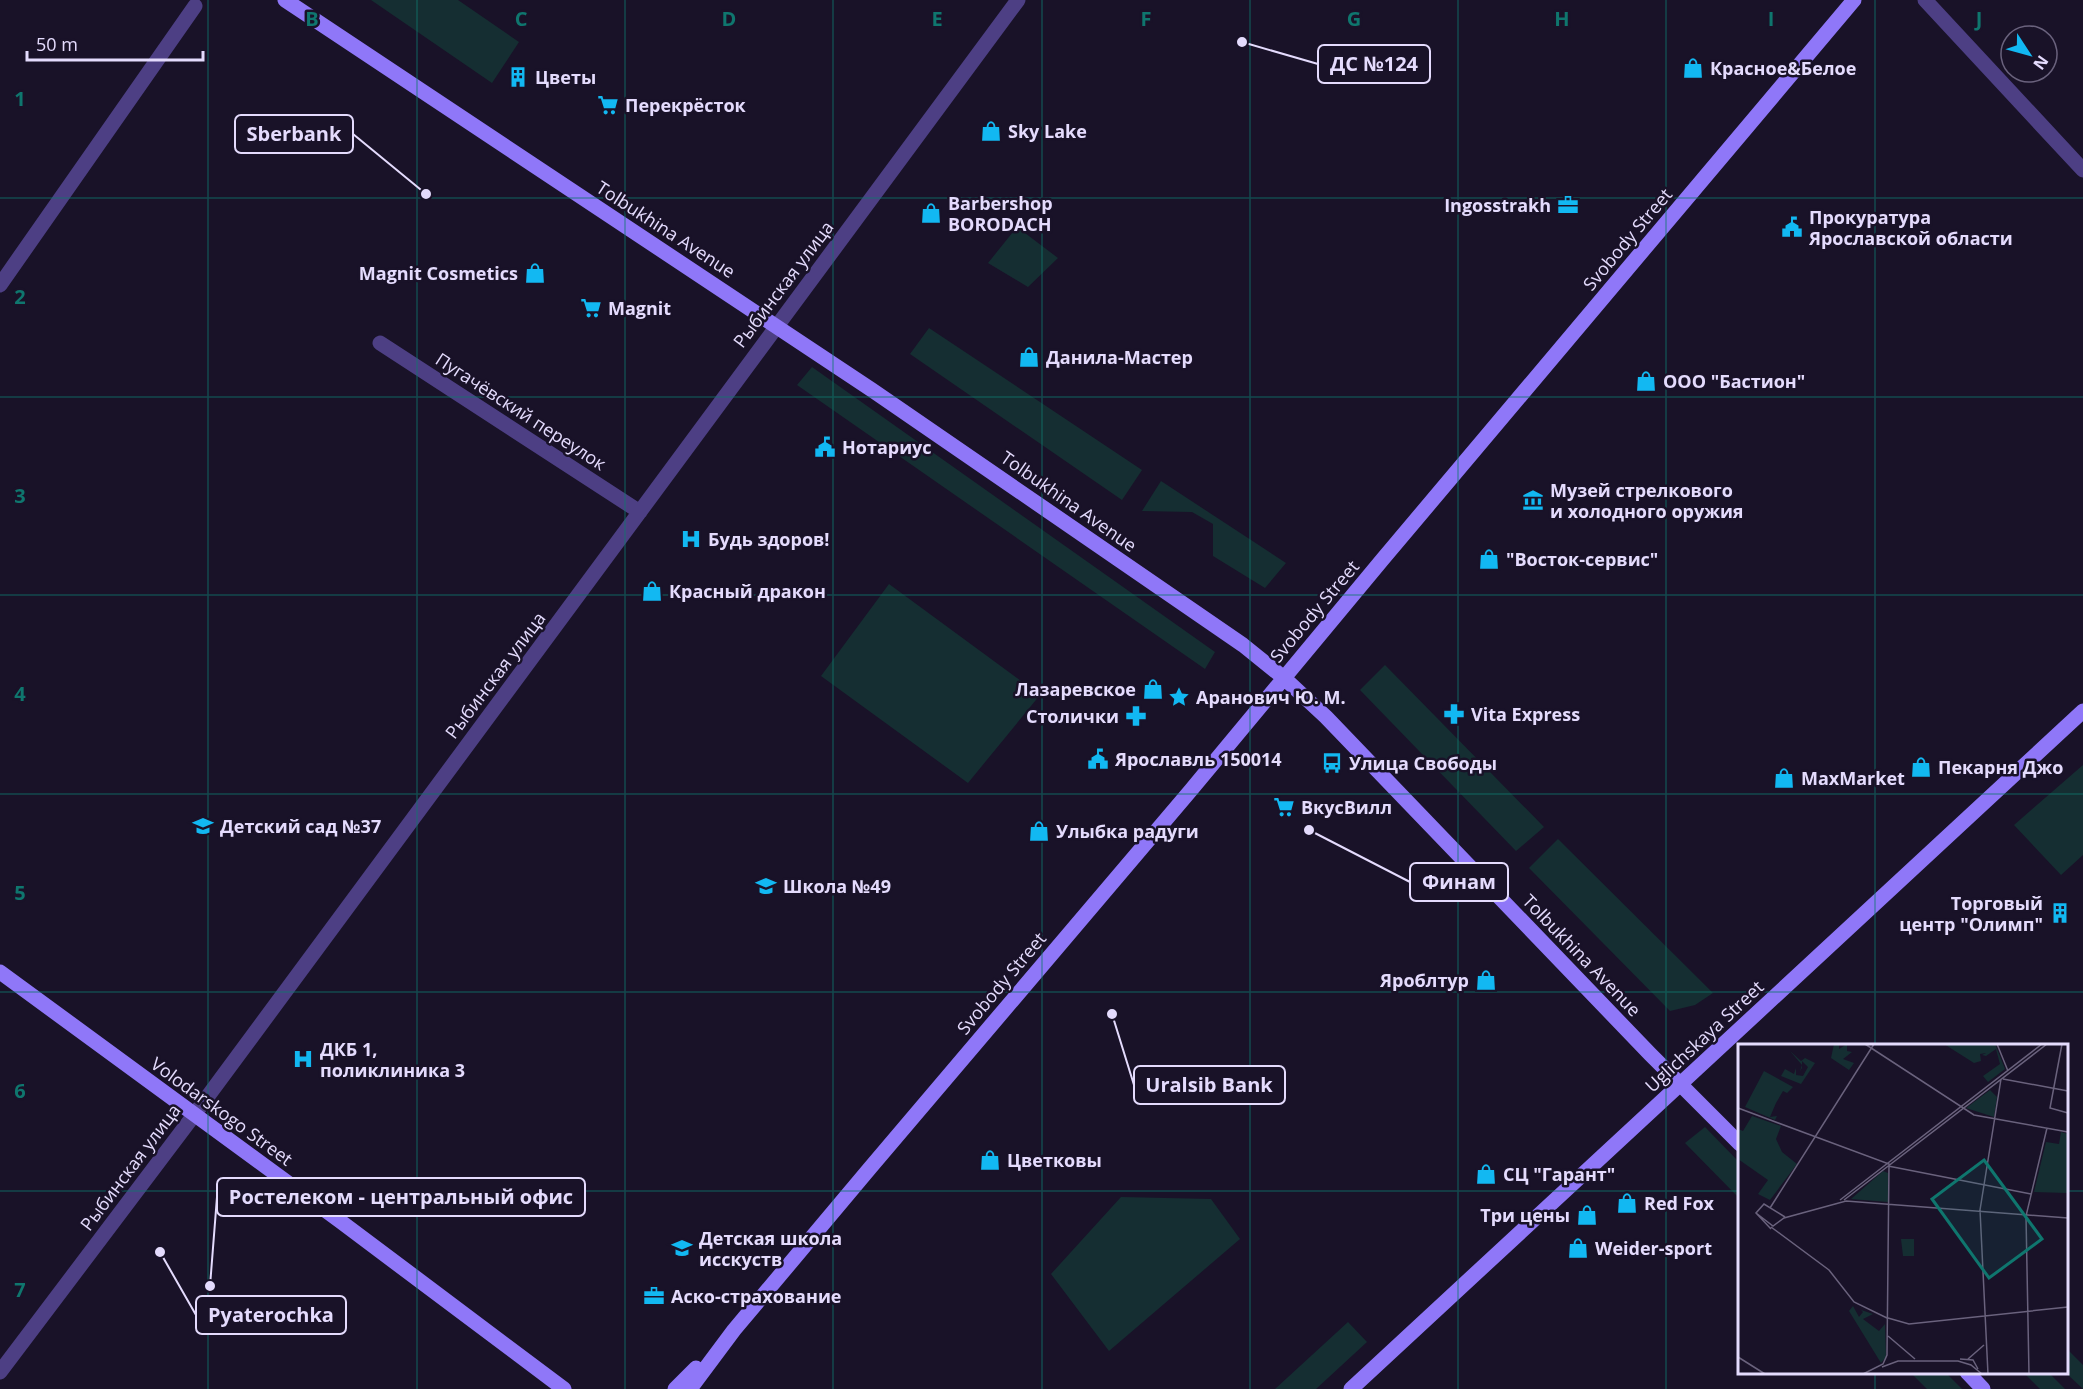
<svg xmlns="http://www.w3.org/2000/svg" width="2083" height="1389" font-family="'Open Sans',sans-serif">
<rect width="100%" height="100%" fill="#191228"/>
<path fill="#152e32" d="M371,0h87l61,42 -27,41z
M1017,227l41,31 -30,29 -40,-24z
M929,328l213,142 -20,30 -212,-146z
M812,367l403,285 -10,17 -408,-284z
M1161,481l125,82 -21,25 -52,-32v-32l-21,-12 -50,-1z
M889,584l151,111 -72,88 -147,-107z
M1385,665l159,162 -28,24 -156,-161z
M2083,765v90l-22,20 -47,-50z
M1558,839l155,154 -18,12 -25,6 -141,-143z
M1705,1127l34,35v36l-54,-55z
M1121,1197l90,2 29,40 -131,112 -58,-77z
M1348,1322l19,20 -51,47h-41z
M2067,1349l16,16v24l-17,-16z
M1911,1373h35l16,16h-35z
M2024,1373h25l16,16h-25z"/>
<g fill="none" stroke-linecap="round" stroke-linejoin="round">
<path stroke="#4d3f84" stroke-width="15" d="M1925,0l158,170
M0,285l195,-279
M380,343l260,169
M0,1372l194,-257 824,-1115"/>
<path stroke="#8f77f8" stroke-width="15" d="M285,0l587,390 371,255 41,33 42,39 324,337 90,90
M0,972l340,249 224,168
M1967,1372l16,17
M675,1389l21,-21
M690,1389l44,-59 136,-162 321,-378 191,-230 472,-560
M1351,1389l732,-678"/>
</g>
<path fill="none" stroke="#0f766e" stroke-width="1.5" stroke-opacity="0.55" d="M208,0v1389M417,0v1389M625,0v1389M833,0v1389M1042,0v1389M1250,0v1389M1458,0v1389M1666,0v1389M1875,0v1046M0,198h2083M0,397h2083M0,595h2083M0,794h2083M0,992h2083M0,1191h1740M2066,1191h17M1875,1372v17"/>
<defs>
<g id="shop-bare" transform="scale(1.62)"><path d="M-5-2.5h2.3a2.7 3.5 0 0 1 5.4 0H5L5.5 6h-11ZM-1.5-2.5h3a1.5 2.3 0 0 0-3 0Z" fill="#12b8f2" stroke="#191228" stroke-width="2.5" paint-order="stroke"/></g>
<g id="building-bare" transform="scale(1.62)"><path d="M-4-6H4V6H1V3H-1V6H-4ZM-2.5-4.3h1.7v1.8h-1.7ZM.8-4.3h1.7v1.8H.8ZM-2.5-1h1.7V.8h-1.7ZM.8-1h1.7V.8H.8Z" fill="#12b8f2" stroke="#191228" stroke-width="2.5" paint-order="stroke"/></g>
<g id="supermarket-bare" transform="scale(1.62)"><path d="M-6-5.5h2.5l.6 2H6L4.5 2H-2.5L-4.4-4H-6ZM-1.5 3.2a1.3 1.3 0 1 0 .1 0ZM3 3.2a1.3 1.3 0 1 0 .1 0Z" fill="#12b8f2" stroke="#191228" stroke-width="2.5" paint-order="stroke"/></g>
<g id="office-bare" transform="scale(1.62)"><path d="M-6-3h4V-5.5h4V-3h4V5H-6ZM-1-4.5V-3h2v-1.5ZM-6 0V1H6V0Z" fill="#12b8f2" stroke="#191228" stroke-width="2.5" paint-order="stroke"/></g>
<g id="civic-bare" transform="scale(1.62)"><path d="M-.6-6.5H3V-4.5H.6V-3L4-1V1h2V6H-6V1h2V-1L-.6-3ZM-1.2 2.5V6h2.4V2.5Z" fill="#12b8f2" stroke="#191228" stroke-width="2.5" paint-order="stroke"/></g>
<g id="museum-bare" transform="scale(1.62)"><path d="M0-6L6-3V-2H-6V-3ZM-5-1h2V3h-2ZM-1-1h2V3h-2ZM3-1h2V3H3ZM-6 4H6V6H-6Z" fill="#12b8f2" stroke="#191228" stroke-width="2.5" paint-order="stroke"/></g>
<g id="hospital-bare" transform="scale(1.62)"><path d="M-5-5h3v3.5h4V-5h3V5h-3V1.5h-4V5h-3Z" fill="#12b8f2" stroke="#191228" stroke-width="2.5" paint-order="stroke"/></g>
<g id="sight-bare" transform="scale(1.62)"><path d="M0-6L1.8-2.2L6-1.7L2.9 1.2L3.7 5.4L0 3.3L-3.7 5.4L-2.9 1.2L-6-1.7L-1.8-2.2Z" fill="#12b8f2" stroke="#191228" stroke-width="2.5" paint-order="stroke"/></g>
<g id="pharmacy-bare" transform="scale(1.62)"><path d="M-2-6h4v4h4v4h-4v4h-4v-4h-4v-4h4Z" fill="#12b8f2" stroke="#191228" stroke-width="2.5" paint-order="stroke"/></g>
<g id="bus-bare" transform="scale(1.62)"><path d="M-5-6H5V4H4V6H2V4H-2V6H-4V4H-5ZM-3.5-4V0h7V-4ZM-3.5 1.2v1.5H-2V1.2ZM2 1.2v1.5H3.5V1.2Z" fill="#12b8f2" stroke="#191228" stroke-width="2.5" paint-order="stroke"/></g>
<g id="school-bare" transform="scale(1.62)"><path d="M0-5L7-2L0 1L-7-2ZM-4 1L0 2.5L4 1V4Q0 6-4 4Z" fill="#12b8f2" stroke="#191228" stroke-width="2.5" paint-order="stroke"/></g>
</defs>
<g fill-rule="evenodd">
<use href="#shop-bare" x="1693" y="68"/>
<use href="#building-bare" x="518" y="77"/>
<use href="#supermarket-bare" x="608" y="105"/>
<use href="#shop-bare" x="991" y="131"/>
<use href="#office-bare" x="1568" y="205"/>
<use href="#shop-bare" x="931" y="213"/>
<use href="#civic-bare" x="1792" y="227"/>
<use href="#shop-bare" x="535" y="273"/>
<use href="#supermarket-bare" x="591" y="308"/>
<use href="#shop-bare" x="1029" y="357"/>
<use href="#shop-bare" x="1646" y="381"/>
<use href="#civic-bare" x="825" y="447"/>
<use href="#museum-bare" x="1533" y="500"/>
<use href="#hospital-bare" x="691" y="539"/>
<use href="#shop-bare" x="1489" y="559"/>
<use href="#shop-bare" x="652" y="591"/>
<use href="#shop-bare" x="1153" y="689"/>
<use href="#sight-bare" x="1179" y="697"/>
<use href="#pharmacy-bare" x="1454" y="714"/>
<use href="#pharmacy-bare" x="1136" y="716"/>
<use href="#civic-bare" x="1098" y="759"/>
<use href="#bus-bare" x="1332" y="763"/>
<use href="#shop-bare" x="1921" y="767"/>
<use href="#shop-bare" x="1784" y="778"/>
<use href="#supermarket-bare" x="1284" y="807"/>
<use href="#school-bare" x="203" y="826"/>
<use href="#shop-bare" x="1039" y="831"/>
<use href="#school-bare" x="766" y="886"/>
<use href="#building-bare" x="2060" y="913"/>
<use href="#shop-bare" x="1486" y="980"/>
<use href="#hospital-bare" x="303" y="1059"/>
<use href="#shop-bare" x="990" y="1160"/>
<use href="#shop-bare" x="1486" y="1174"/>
<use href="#shop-bare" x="1627" y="1203"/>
<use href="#shop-bare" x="1587" y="1215"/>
<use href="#school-bare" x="682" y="1248"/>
<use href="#shop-bare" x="1578" y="1248"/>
<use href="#office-bare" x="654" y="1296"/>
</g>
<g text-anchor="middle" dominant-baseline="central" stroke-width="5" stroke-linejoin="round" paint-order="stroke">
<g font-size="18" font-weight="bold" fill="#e4dbfd" stroke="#191228" text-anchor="start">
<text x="1710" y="68">Красное&amp;Белое</text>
<text x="535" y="77">Цветы</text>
<text x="625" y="105">Перекрёсток</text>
<text x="1008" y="131">Sky Lake</text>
<text x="948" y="203">Barbershop<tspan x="948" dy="21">BORODACH</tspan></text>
<text x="1551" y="205" text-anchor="end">Ingosstrakh</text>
<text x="1809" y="217">Прокуратура<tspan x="1809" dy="21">Ярославской области</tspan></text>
<text x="518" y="273" text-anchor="end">Magnit Cosmetics</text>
<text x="608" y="308">Magnit</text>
<text x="1046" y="357">Данила-Мастер</text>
<text x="1663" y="381">ООО "Бастион"</text>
<text x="842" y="447">Нотариус</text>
<text x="1550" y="490">Музей стрелкового<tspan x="1550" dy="21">и холодного оружия</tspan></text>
<text x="708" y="539">Будь здоров!</text>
<text x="1506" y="559">"Восток-сервис"</text>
<text x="669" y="591">Красный дракон</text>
<text x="1136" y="689" text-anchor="end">Лазаревское</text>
<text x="1196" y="697">Аранович Ю. М.</text>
<text x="1471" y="714">Vita Express</text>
<text x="1119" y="716" text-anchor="end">Столички</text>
<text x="1115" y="759">Ярославль 150014</text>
<text x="1349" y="763">Улица Свободы</text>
<text x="1938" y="767">Пекарня Джо</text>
<text x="1801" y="778">MaxMarket</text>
<text x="1301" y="807">ВкусВилл</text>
<text x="220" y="826">Детский сад №37</text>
<text x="1056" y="831">Улыбка радуги</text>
<text x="783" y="886">Школа №49</text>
<text x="2043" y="903" text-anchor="end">Торговый<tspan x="2043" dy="21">центр "Олимп"</tspan></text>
<text x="1469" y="980" text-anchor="end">Яроблтур</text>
<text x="320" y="1049">ДКБ 1,<tspan x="320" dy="21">поликлиника 3</tspan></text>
<text x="1007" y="1160">Цветковы</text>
<text x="1503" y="1174">СЦ "Гарант"</text>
<text x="1644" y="1203">Red Fox</text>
<text x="1570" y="1215" text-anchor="end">Три цены</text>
<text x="699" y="1238">Детская школа<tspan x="699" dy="21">исскуств</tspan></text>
<text x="1595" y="1248">Weider-sport</text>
<text x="671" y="1296">Аско-страхование</text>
</g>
<g font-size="18" fill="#e4dbfd" stroke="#191228">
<text transform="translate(666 229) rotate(33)">Tolbukhina Avenue</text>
<text transform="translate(1627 239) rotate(-50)">Svobody Street</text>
<text transform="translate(783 284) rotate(-53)">Рыбинская улица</text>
<text transform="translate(521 411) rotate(33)">Пугачёвский переулок</text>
<text transform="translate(1069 501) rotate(35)">Tolbukhina Avenue</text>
<text transform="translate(1314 611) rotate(-50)">Svobody Street</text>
<text transform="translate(495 675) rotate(-53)">Рыбинская улица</text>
<text transform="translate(1582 955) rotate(46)">Tolbukhina Avenue</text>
<text transform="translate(1001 983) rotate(-50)">Svobody Street</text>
<text transform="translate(1704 1036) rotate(-43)">Uglichskaya Street</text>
<text transform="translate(222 1111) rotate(36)">Volodarskogo Street</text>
<text transform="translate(130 1167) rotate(-53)">Рыбинская улица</text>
</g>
</g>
<g transform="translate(1738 1044)">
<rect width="330" height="330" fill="#191228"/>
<path d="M96,0h5v5l8,-5v7l5,1 -9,7 11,4 -5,7 -18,-12zM206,0h51l10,25 -17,13 -5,-6 17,-12 -4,-15 -10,7 -4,-1 4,-2 -6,1 1,7 -7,2zM52,7l11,10 4,-3 10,5 -14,21 -20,-8 4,-7 9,5 2,-6v7l7,1 5,-9 -6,-6v7l-2,3 2,-6zM26,27l29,16 -6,6 -4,-2 -7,12 -6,14 7,-1 -2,4 -30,-13zM252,46l7,7 -3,20 -28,-9zM14,72l29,10 -5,13 6,13 15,12 -27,36 -12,-6 10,-14 -30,-21v-30l5,2zM323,88l7,2v59l-34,-1 12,-50 13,2zM145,127l5,2v29l-37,-3zM163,195h13v17h-11zM115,262l6,11 4,-5 -2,-2 12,4 -10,5 16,12 6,-7 1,33 -5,6 -32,-52z" fill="#152e32"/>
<path fill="none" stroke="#6a627d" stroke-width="1.5" d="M127,0l109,71 94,17M259,0l11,27M324,0l-12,64 18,5M265,35l65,12M0,64l151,56 -2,191 -4,9 -20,10M150,122l143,28M102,156l202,-156M106,156l203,-156M32,164l104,-164M18,169l15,16M47,173l-21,-13 -8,9 17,13 11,-8 62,-17 222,17M33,183l58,43 25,32 33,16M150,274l21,6 159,-17M150,292l27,23M0,313l27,17M222,315l13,1 5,9M230,315l16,-14M144,323l16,-6h60l13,4 11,9M250,330l-8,-164 21,-131M291,330l-3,-158 21,-88"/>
<path fill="#0f766e" fill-opacity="0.15" stroke="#0f766e" stroke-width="3" d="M246,116l58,79 -53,39 -57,-79z"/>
<rect width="330" height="330" fill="none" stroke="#e4dbfd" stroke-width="3"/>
</g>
<g font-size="20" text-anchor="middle" font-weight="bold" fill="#0f766e" stroke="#191228" stroke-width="5" stroke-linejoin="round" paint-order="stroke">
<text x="312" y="26">B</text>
<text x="521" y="26">C</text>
<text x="729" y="26">D</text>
<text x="937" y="26">E</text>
<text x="1146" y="26">F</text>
<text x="1354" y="26">G</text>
<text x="1562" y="26">H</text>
<text x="1771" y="26">I</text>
<text x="1979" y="26">J</text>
<text x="20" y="106">1</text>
<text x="20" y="304">2</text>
<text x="20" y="503">3</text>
<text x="20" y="701">4</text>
<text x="20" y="900">5</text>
<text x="20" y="1098">6</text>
<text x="20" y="1297">7</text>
</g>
<path fill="none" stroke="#e4dbfd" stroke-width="2" d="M1242 42L1318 64M426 194L353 134M1309 830L1410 882M1112 1014L1134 1085M210 1286L217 1197M160 1252L196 1315"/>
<g fill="#e4dbfd" stroke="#191228" stroke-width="2">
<circle cx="1242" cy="42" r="6"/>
<circle cx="426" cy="194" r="6"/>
<circle cx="1309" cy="830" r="6"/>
<circle cx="1112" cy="1014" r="6"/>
<circle cx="210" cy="1286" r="6"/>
<circle cx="160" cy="1252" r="6"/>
</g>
<g fill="#191228" stroke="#e4dbfd" stroke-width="2">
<rect x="1318" y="45" width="112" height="38" rx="6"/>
<rect x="235" y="115" width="118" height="38" rx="6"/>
<rect x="1410" y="863" width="98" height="38" rx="6"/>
<rect x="1134" y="1066" width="151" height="38" rx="6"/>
<rect x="217" y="1178" width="368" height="38" rx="6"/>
<rect x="196" y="1296" width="150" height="38" rx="6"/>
</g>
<g font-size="20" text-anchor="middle" font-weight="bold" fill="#e4dbfd">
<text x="1374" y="71">ДС №124</text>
<text x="294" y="141">Sberbank</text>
<text x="1459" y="889">Финам</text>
<text x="1209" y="1092">Uralsib Bank</text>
<text x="401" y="1204">Ростелеком - центральный офис</text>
<text x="271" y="1322">Pyaterochka</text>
</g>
<g transform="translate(2029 54) rotate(126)"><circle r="28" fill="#191228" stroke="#6a627d" stroke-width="1.5"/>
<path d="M0-4.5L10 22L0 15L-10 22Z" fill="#12b8f2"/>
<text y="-9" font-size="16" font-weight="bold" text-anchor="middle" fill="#e4dbfd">N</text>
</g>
<path d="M27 51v9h176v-9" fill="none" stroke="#e4dbfd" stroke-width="3"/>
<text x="36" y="51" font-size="18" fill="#e4dbfd" stroke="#191228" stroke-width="4.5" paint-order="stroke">50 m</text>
</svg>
